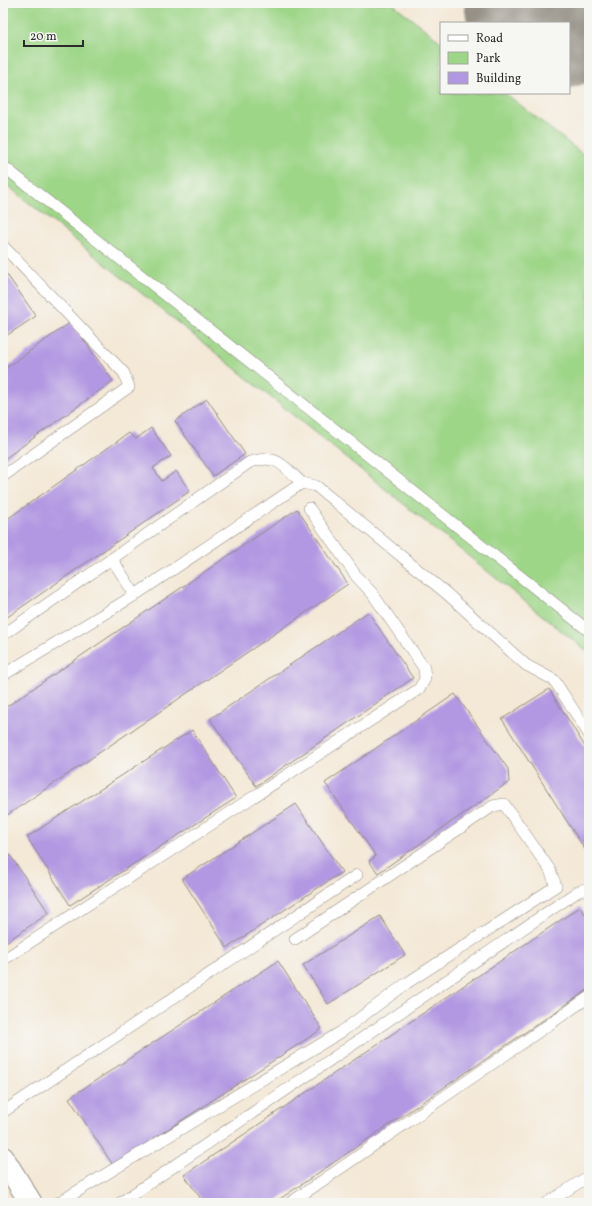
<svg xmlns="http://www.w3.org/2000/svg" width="592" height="1206" font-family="Vollkorn,serif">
<rect width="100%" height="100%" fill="#f6f6f2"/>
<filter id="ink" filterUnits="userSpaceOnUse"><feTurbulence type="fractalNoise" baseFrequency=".025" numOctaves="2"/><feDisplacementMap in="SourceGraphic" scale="8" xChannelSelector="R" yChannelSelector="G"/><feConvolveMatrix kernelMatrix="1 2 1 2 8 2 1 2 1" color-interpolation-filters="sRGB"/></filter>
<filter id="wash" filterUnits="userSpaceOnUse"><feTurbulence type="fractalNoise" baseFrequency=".012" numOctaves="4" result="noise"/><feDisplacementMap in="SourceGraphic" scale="16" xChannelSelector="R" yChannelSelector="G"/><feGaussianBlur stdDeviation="0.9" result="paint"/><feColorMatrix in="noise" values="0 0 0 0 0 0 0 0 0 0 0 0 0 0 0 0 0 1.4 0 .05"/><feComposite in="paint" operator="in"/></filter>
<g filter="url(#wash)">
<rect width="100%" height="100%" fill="#f4e8d6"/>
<path fill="#9ed688" stroke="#64805a" d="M3,3h389l49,39v51h64l84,66v494l-586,-471z"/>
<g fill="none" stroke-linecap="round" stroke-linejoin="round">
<path stroke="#908a80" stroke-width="133" d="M531,3l26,20"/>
</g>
<g id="blocks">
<path fill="#b298e2" d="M3,269l33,47 -33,22z
M71,322l42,59 -110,79v-90z
M207,399l38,55 -32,22 -38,-55z
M151,428l20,28 -18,12 9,13 14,-10 14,20 -187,129v-98l126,-89 7,6z
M297,509l51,75 -345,234v-109z
M368,612l45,66 -157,108 -46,-67z
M549,689l40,64v103l-87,-137z
M455,694l53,75 1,13 -131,91 -9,-12 7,-5 -51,-73z
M192,730l44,68 -166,107 -43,-68z
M296,804l46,68 -115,76 -45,-69z
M10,855l39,58 -46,31v-84z
M580,907l9,13v69l-315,214h-70l-20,-28z
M380,916l25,39 -77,49 -25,-39z
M278,961l44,68 -209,136 -44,-67z"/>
</g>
</g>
<g filter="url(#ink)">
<use href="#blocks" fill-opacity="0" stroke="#908a80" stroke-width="1"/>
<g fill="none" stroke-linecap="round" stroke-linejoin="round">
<g stroke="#908a80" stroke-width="12">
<path id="service" d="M3,166l586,465
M3,246l121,127 5,14 -126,89
M112,559l23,36
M3,635l247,-173c28,-9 33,4 52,21
M3,675l132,-80 167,-112 14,3 130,107 80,72 28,15 35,54
M3,960l416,-271 6,-10 -1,-11 -52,-75 -15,-16 -48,-69
M3,1112l354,-237
M58,1203l283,-171 66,-49 149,-97 -6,-16 -46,-66 -11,2 -198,133
M120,1203l457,-311 8,-3 4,3
M290,1203l299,-206
M547,1203l42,-27"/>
</g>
<g stroke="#908a80" stroke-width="24">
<path id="minor" d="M3,1158l28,45"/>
</g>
<use href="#service" stroke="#fff" stroke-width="11"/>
<use href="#minor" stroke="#fff" stroke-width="22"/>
</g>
</g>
<rect width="592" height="1206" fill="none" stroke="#f6f6f2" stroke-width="16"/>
<rect x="440" y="22" width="130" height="72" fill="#f6f6f2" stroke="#a5a5a2"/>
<rect x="448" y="35" width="20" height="6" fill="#ffffff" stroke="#a5a5a2"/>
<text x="476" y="42" font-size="12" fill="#2b2b2b">Road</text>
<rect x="448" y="52" width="20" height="12" fill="#9ed688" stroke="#a5a5a2"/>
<text x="476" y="62" font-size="12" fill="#2b2b2b">Park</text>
<rect x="448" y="72" width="20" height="12" fill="#b298e2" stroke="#a5a5a2"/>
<text x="476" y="82" font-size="12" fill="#2b2b2b">Building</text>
<path d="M24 40v6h59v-6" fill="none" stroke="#2b2b2b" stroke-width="2"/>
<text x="30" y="40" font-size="12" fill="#2b2b2b" stroke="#f6f6f2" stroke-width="3" paint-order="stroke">20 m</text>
</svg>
